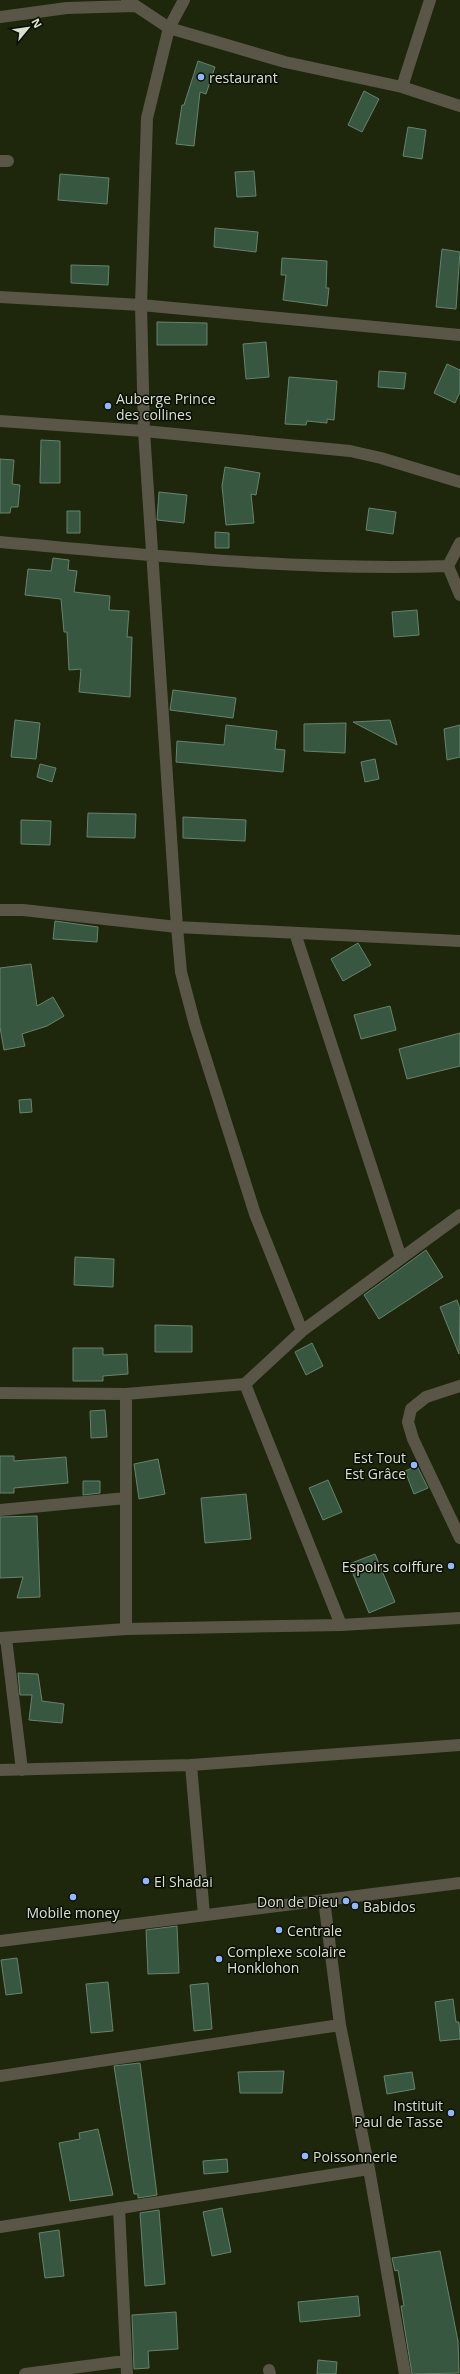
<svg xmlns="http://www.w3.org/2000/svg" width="460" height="2374" font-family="'Open Sans',sans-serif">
<rect width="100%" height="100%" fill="#1e270b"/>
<path fill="#375740" stroke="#67836d" d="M198,61l17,6 -9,27 -6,-2 -6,54 -18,-2 6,-39h2z
M364,91l15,8 -17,33 -14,-7z
M408,127l18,3 -4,29 -19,-3z
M254,171l2,25 -19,1 -2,-25z
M60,174l49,4 -2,26 -49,-4z
M215,228l43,4 -2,20 -42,-5z
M442,249l18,3 -4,57 -20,-2z
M282,258l45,3 -1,27h3l-2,18 -44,-6 3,-25h-5z
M71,265l38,1 -1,19 -37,-2z
M157,322l50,1v22h-50z
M266,342l3,35 -23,2 -3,-35z
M447,364l13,6v22l-5,11 -21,-10z
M379,371l27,2 -2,16 -26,-2z
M289,377l48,4 -3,39 -7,-1v4l-20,-2 -1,4 -21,-1z
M41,440l19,1v42h-20z
M0,459l14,1 -2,24 8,1 -2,22h-7l-1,6h-10z
M225,467l35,6 -4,22 -5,-1 3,29 -28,2 -4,-39z
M159,492l28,3 -3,28 -27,-3z
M369,508l27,4 -3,22 -27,-4z
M67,511h13v22h-13z
M215,532l14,1v15h-14z
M53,558l16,2 -1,10 9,1 -3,21 36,4 -1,14 20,1 -2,26h5l-2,60 -51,-5 2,-23 -12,1 -2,-38h-3l-3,-33 -36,-4 3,-26 23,2z
M417,610l2,25 -25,2 -2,-25z
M173,690l63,8 -3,20 -63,-8z
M15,720l25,3 -4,36 -25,-2z
M390,720l7,25 -44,-23z
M346,723l-1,30 -41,-2v-27z
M226,725l51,6 -2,18 10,1 -2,22 -107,-10 1,-21 47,4z
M460,725v32l-13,3 -3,-31z
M375,759l4,20 -14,3 -4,-20z
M40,764l16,4 -4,14 -15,-5z
M88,813l48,1 -1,24 -48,-1z
M183,817l63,3 -1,21 -62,-3z
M21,820l30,1 -1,24 -29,-1z
M55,921l43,6 -1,15 -44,-3z
M358,943l13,22 -28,16 -12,-22z
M31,964l6,42 16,-9 11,19 -17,10 -25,8 3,12 -21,4 -4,-23v-59z
M390,1006l6,24 -35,9 -7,-24z
M460,1033v33l-53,13 -8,-30z
M31,1099l1,13 -12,1 -1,-13z
M426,1250l17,27 -64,42 -15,-24z
M75,1257l39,2 -1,28 -39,-2z
M457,1300l3,9 -1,45 -19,-47z
M155,1325l37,1v26h-37z
M312,1343l11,23 -17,9 -11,-23z
M73,1348h30v7l24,-1 1,20 -25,2v5h-30z
M105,1410l2,27 -16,1 -1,-27z
M0,1456h14v5l52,-4 2,26 -54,5v5h-14z
M158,1459l7,35 -26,5 -5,-35z
M417,1466l11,22 -14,6 -9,-23z
M328,1480l14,32 -19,8 -14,-32z
M83,1481h17v12l-17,2z
M246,1494l5,45 -46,4 -4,-45z
M37,1516l3,81 -23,1 6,-21 -23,1v-61z
M375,1554l20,48 -26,11 -20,-49z
M18,1673l20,1 4,27 22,3 -2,19 -33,-3 3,-25h-12z
M177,1926l2,47 -31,1 -2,-44z
M17,1958l5,35 -16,2 -5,-35z
M108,1982l5,49 -22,2 -5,-49z
M208,1983l4,46 -18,2 -4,-46z
M453,1999l3,23h3l1,17 -20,2 -5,-39z
M140,2063l17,132 -19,3v-4h-4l-20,-128z
M284,2071l-2,22h-42l-2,-21z
M412,2072l3,17 -28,5 -3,-18z
M98,2129l15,66 -43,6 -11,-58 21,-4 -1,-6z
M227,2159l1,13 -24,2 -1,-13z
M222,2208l9,44 -19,4 -9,-44z
M159,2210l6,74 -20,2 -5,-73z
M59,2230l5,46 -19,2 -6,-45z
M440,2251l18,90 1,32 -47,1 -11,-68h3l-6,-36 -3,1 -3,-13z
M358,2296l2,20 -60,6 -2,-20z
M176,2312l2,37 -30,2 1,17 -15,1 -2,-54z
M318,2360l19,2 -1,12h-19z"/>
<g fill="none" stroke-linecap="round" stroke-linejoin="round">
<path stroke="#595648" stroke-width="12" d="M127,0l42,28 116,34 117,25 58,19
M184,0l-15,28 -22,90 -6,187 3,126 33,496 4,45 14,53 60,189 47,117
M0,17l67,-9 67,-2
M402,87l28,-87
M0,161h8
M0,297l141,8 319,30
M0,421l144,10 206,20 31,7 79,24
M0,542c149,13 299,29 448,24
M460,543l-12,23 12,29
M0,910h23l154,17 283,14
M295,933l106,325
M245,1384l96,241
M460,1386l-34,11 -15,12 -3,13 5,17 47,99
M0,1393l126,1 119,-10 57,-53 158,-116
M126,1394v235
M0,1510l126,-12
M0,1638l126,-9 215,-4 119,-7
M6,1638l16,132
M191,1765l13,150
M0,1770l191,-5 269,-20
M324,1900l16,125 29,144 36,205
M0,1941l460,-58
M0,2076l340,-51
M119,2208l8,166
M0,2227l369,-58
M269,2370l1,4
M25,2374l100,-13"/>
</g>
<g fill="#92b7fd" stroke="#0a0e04" stroke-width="1.5">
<circle cx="201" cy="77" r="4"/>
<circle cx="108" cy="406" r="4"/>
<circle cx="414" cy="1465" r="4"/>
<circle cx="451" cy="1566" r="4"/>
<circle cx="146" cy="1881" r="4"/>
<circle cx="73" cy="1897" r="4"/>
<circle cx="346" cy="1901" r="4"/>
<circle cx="355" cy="1906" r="4"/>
<circle cx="279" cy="1930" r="4"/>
<circle cx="219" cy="1959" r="4"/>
<circle cx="451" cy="2113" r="4"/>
<circle cx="305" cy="2156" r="4"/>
</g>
<g text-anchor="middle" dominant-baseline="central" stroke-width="3" stroke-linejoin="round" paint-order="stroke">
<g font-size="14" fill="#dae1d0" stroke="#0a0e04" text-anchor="start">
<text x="209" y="77">restaurant</text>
<text x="116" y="398">Auberge Prince<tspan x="116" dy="16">des collines</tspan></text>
<text x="406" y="1457" text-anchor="end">Est Tout<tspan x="406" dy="16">Est Grâce</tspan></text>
<text x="443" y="1566" text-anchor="end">Espoirs coiffure</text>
<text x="154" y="1881">El Shadai</text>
<text x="338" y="1901" text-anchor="end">Don de Dieu</text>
<text x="363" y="1906">Babidos</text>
<text x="73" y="1912" text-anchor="middle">Mobile money</text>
<text x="287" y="1930">Centrale</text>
<text x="227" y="1951">Complexe scolaire<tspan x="227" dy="16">Honklohon</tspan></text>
<text x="443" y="2105" text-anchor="end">Instituit<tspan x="443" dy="16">Paul de Tasse</tspan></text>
<text x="313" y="2156">Poissonnerie</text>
</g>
</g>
<g transform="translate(28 28) rotate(61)" stroke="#0a0e04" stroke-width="3" paint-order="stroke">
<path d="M0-3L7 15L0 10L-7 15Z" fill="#dae1d0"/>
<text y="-6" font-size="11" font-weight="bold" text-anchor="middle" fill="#dae1d0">N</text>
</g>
</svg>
